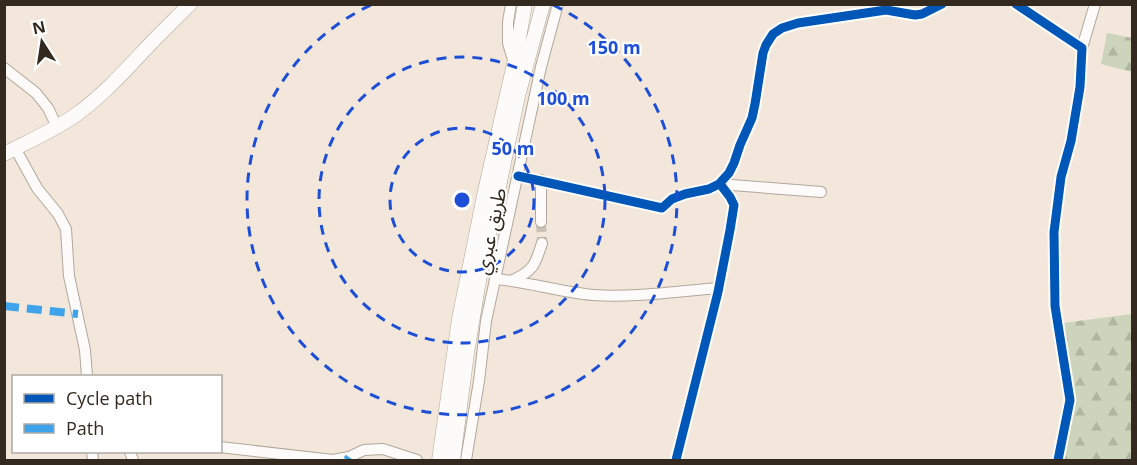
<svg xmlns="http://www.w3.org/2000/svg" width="1137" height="465" font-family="'Open Sans','Noto Sans Arabic',sans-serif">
<defs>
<pattern id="forest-firs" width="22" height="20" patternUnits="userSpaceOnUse" patternTransform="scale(1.5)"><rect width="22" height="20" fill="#ccd4bb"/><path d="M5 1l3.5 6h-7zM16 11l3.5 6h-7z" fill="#b0b6a0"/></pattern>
</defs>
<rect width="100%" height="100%" fill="#f2e7da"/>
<path fill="url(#forest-firs)" d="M1107,33l25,5v34l-31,-8z
M1132,314v146h-69l13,-60 -13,-77z"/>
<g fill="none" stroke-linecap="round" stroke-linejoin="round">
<path stroke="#ccc1b4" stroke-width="10" stroke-dasharray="10 5" stroke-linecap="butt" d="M541,222l1,21"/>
<g stroke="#b1a79c" stroke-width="12">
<path id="minor" d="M511,4l-3,18v21l6,20
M1016,4l66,44 -2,39 -9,54 -10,36 -7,55 1,74 15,94 -12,60
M1082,48l13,-44
M4,68l32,25 12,15 9,19
M15,148l22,40 21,26 8,15 3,47 16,74 2,26
M518,176l144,32 10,-9 13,-5 24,-5 10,-5 10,-11 5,-10 6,-18 12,-27 3,-14 8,-51 3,-8 7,-11 9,-6 16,-5 88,-13 29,5 7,-1 20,-10
M541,180v42
M719,184l102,8
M496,279c33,3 64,13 97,16 42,3 84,-4 126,-7
M511,281c22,-10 24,-15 31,-38
M220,447l113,13 16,-3 15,-7 19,-1 34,11
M92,452l1,8
M130,452l3,8
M466,460l13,-79 7,-60 55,-254 17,-63
M676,460l42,-168 12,-62 4,-25 -4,-8 -10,-13"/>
</g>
<g stroke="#b1a79c" stroke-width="15">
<path id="major" d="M4,154c25,-13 51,-24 73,-40 29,-21 52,-48 77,-74 12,-12 24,-24 36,-36
M439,460l20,-141 26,-128 31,-136 9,-51
M453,460l14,-107 11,-67 40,-190 25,-92"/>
</g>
<use href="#minor" stroke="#fdfbf9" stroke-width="10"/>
<use href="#major" stroke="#fdfbf9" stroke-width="14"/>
<path stroke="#3ea3ea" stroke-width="8" stroke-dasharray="15 8" stroke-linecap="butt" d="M4,306l74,8
M347,460l2,-3"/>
<g stroke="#fff" stroke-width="13">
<path id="cycleway" d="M1016,4l66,44 -2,39 -9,54 -10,36 -7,55 1,74 15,94 -12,60
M518,176l144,32 10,-9 13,-5 24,-5 10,-5 10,-11 5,-10 6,-18 12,-27 3,-14 8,-51 3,-8 7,-11 9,-6 16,-5 88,-13 29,5 7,-1 20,-10
M676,460l42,-168 12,-62 4,-25 -4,-8 -10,-13"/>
</g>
<use href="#cycleway" stroke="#0057b8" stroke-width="9"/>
</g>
<g fill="none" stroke="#1d4ed8" stroke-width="3" stroke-dasharray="10 8">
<circle cx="462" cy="200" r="72"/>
<circle cx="462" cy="200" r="143"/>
<path d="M553 5A215 215 0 1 1 371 5"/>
</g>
<g text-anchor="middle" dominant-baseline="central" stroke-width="4.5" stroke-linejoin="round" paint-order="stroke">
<g font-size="20" fill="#33291e" stroke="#fff">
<text transform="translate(490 231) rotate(-78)">طريق عبري</text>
</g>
</g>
<circle cx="462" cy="200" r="9" fill="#1d4ed8" stroke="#fff" stroke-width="3"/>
<g font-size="18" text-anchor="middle" font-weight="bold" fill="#1d4ed8" stroke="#fff" stroke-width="4.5" stroke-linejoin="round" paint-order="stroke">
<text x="614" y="54">150 m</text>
<text x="563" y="105">100 m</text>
<text x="513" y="155">50 m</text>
</g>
<rect width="1137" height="465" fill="none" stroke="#33291e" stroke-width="12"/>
<rect x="12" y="375" width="210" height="78" fill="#ffffff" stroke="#ada9a5" stroke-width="1.5"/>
<rect x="24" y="394" width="30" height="9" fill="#0057b8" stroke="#ada9a5" stroke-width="1.5"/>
<text x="66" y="405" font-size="18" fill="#33291e">Cycle path</text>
<rect x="24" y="424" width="30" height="9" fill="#3ea3ea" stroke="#ada9a5" stroke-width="1.5"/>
<text x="66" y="435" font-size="18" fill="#33291e">Path</text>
<g transform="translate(42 42) rotate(348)" stroke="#ffffff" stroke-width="4.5" paint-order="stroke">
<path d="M0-4.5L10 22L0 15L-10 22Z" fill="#33291e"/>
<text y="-9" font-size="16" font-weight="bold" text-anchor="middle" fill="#33291e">N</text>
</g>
</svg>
